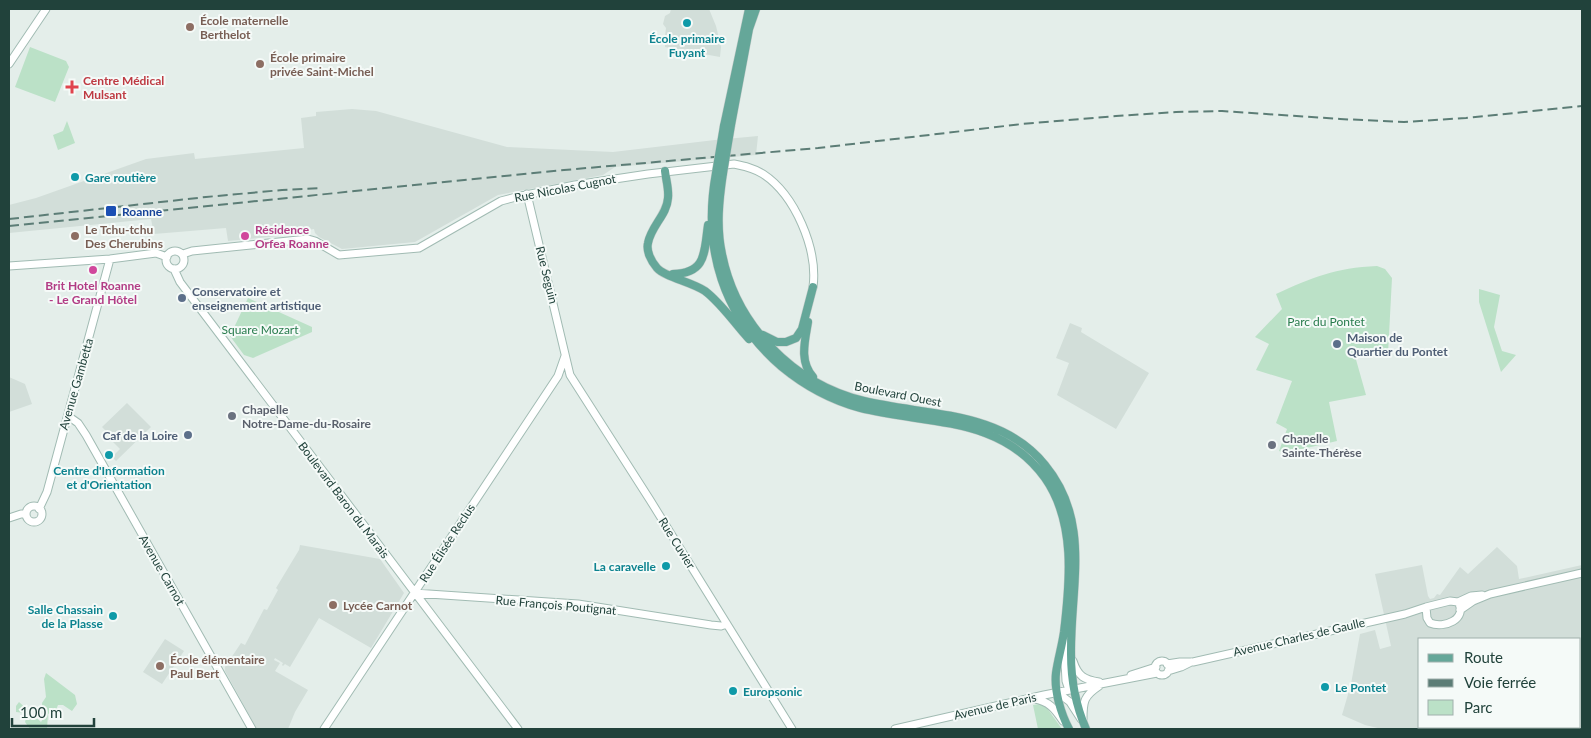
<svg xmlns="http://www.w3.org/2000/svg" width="1591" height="738" font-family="Lato,sans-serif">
<rect width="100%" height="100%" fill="#e4eeea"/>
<path fill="#d2ded9" d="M671,9h38l7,17 5,21 -1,10 -55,-10v-3l-1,-1 2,-15 -3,-4 2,-8 5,-3z
M352,109l24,2 131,36 106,5 102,-12 43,-4 -2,19 -141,12 -12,8 -105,20 -83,47 -73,7 -23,-12 -4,-4 -1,-4 -6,1v3l-80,8 -2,-13 -72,6 -3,-15 -142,14v-28l27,-7 110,-39 48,-6 1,6 109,-11 -3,-30 15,-2v-4z
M1070,323l12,5 -1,4 68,41 -33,56 -59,-34 12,-32 -13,-5z
M9,377l16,7 7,20 -23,8z
M127,403l24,24 -35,34 -4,-4 8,-8 -8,-8 2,-2 -12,-12z
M300,545l80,14 24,34 -33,55 -52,-30 -29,49 -5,-3 -2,2 -1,-1 1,-2 -8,-5 -1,2 6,3 -5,8 33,19 -13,22 -7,17h-31l-32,-58v-4l16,-24 4,2 19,-36 3,1 11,-20 -2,-2 23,-38z
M1497,547l20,19 2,13 63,-14v164h-76l-3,-2h77v-88h-160v88h49v2h-87l-17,-4 -23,-10 9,-31 9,-50 15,-4 5,19 11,-3 -16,-72 47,-9 6,31 2,3 4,-1 3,-4 3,1 20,-28 8,7z
M165,639l19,12 -22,33 -19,-12z"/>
<path fill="#bbe1c7" d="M30,47l36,14 3,6 -14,35 -40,-15z
M67,121l8,22 -17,7 -5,-15 10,-4z
M1377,266l8,3 7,9 -4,76 -33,2 11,39 -37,7 8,39 -52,12 -6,-2 8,-22 -11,-6 16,-42 -36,-11 13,-26 -14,-7 27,-28 -6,-15c37,-17 59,-26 101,-28z
M1479,289l21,6 -6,32 8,24 14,4 -15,17 -22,-70z
M248,298l64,29v5l-59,26 -9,-3 -14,-19z
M46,673l29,22 2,9 -5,7 -9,-6h-5l-2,5 -8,4 -1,15h-17l-5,-7 2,-7 -3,-2 -8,-1v-6l3,-4 22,20 2,-3 -1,-16 4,-6 -2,-18z
M1040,704l7,4 15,21h-24l-5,-24z"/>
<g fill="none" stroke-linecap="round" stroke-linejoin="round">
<g stroke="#a1bbb3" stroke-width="9">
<path id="secondary" d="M9,64l37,-55
M527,194l43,181 80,125 142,229
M166 260a9 9 0 1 1 18 0a9 9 0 1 1-18 0Z
M183,254l9,-3 116,-12 7,2 24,14 80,-7 82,-47 15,-4 59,-12 73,-11 86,-10c10,2 20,4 29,10 32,21 55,75 50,113
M9,266l101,-7 46,-6 11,4
M174,269l6,13 338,447
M68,416l10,7 8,12 166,294
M26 514a8 8 0 1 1 16 0a8 8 0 1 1-16 0Z
M39,509l8,-17 63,-233
M9,518l12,-4h5
M414,593l164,11 133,21 10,1 6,-2
M1450,601l8,1c10,17 -14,27 -28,21l-3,-5 -1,-11z
M1458,602l13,-6 11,-1
M1460,610l13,-9 17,-7 92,-21
M1064,642l2,39 2,6 6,3
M1073,661c5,15 11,19 26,21
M1155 668a7 7 0 1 1 14 0a7 7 0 1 1-14 0Z
M1167,664l13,-2h13l212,-48 21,-7
M1168,671l13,-4 10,-5
M1131,675l25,-8
M1058,693l12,9 11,17
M1034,699c15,2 21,10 29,22
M1083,719c0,-18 1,-23 16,-33
M324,729l234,-353 7,-20
M895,729l149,-34 113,-22"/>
</g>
<g stroke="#c1cac8" stroke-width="9">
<path id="primary" d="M731,125l18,-96 7,-20
M724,126l25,-117
M665,171c1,9 4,18 3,27 -1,17 -17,28 -20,45 -2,8 3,18 9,25 8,9 35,14 48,23 17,13 30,33 44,48
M716,173c-14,76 7,143 66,194 23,19 49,33 78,41 67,17 140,7 185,70 31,44 25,104 19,154 -2,14 -6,27 -8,41 -2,18 5,41 13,56
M723,173c-4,27 -7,54 -1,81 14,71 71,130 142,147 62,15 137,9 181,64 47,57 25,122 26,189 0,26 5,52 15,75
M673,274c34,-1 31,-22 35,-49
M808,322c-3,19 -9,39 5,55
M763,335l14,7h9l10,-4 6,-9 11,-42"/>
</g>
<use href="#secondary" stroke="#fff" stroke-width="7"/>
<use href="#primary" stroke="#65a799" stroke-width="8"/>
<path stroke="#5c7d76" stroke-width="2" stroke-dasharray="10 5" stroke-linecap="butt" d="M9,219l197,-22 76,-7 40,-2
M9,226l555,-56 254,-22 204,-24 94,-8 60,-4 46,-1 118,8 64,3 62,-4 116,-12"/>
<g stroke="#c1cac8" stroke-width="9" stroke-linecap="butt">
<path id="primary-bridge" d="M716,173l8,-47
M723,173l8,-48"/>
</g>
<use href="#primary-bridge" stroke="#65a799" stroke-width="8"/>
</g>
<g fill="#0f9aa8" stroke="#f5faf8" stroke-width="2">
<circle cx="687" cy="23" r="5"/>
<circle cx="75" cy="177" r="5"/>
<circle cx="109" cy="455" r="5"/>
<circle cx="666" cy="566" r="5"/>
<circle cx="113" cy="616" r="5"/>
<circle cx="1325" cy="687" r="5"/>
<circle cx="733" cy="691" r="5"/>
</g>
<g fill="#8d6e63" stroke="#f5faf8" stroke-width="2">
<circle cx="190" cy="27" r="5"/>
<circle cx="260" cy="64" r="5"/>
<circle cx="75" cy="236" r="5"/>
<circle cx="333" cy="605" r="5"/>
<circle cx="160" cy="666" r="5"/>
</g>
<path fill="#e0444e" stroke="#f5faf8" stroke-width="2" d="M69.5 79.5h5v5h5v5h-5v5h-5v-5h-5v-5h5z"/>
<rect fill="#1a4fb4" stroke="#f5faf8" stroke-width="2" x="105" y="205" width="12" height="12" rx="2.5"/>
<g fill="#d1479c" stroke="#f5faf8" stroke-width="2">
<circle cx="245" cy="236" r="5"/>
<circle cx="93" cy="270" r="5"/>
</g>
<g fill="#5c6f8a" stroke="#f5faf8" stroke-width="2">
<circle cx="182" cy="298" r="5"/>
<circle cx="1337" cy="344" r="5"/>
<circle cx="188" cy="435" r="5"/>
</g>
<g fill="#6b7280" stroke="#f5faf8" stroke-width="2">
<circle cx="232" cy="416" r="5"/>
<circle cx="1272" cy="445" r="5"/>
</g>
<g text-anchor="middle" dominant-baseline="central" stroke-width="4" stroke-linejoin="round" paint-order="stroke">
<g font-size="12" font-weight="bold" fill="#785e54" stroke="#f5faf8" text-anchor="start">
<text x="200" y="20">École maternelle<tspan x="200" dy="14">Berthelot</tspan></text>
<text x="270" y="57">École primaire<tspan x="270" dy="14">privée Saint-Michel</tspan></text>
<text x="85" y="229">Le Tchu-tchu<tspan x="85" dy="14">Des Cherubins</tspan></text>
<text x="343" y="605">Lycée Carnot</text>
<text x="170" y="659">École élémentaire<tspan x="170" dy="14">Paul Bert</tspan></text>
</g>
<g font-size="12" font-weight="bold" fill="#0d838f" stroke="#f5faf8" text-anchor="start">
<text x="687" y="38" text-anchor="middle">École primaire<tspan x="687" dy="14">Fuyant</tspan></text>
<text x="85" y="177">Gare routière</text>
<text x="109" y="470" text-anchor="middle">Centre d'Information<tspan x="109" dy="14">et d'Orientation</tspan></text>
<text x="656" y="566" text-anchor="end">La caravelle</text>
<text x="103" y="609" text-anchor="end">Salle Chassain<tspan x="103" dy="14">de la Plasse</tspan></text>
<text x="1335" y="687">Le Pontet</text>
<text x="743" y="691">Europsonic</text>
</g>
<g font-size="12" font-weight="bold" fill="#be3a42" stroke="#f5faf8" text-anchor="start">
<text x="83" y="80">Centre Médical<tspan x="83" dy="14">Mulsant</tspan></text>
</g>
<g font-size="12" fill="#21423b" stroke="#f5faf8">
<text transform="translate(565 188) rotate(-11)">Rue Nicolas Cugnot</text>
<text transform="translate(547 275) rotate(76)">Rue Seguin</text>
<text transform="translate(76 384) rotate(-74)">Avenue Gambetta</text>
<text transform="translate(898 394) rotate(11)">Boulevard Ouest</text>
<text transform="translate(344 500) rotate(53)">Boulevard Baron du Marais</text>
<text transform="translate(447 543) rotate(-57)">Rue Élisée Reclus</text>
<text transform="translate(677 543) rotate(58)">Rue Cuvier</text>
<text transform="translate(162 570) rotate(60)">Avenue Carnot</text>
<text transform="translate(556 605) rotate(5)">Rue François Poutignat</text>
<text transform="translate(1299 637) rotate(-13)">Avenue Charles de Gaulle</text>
<text transform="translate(995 706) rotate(-13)">Avenue de Paris</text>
</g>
<g font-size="12" font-weight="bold" fill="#164399" stroke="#f5faf8" text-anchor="start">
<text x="122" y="211">Roanne</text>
</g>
<g font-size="12" font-weight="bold" fill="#b23c85" stroke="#f5faf8" text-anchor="start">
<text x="255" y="229">Résidence<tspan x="255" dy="14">Orfea Roanne</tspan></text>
<text x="93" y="285" text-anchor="middle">Brit Hotel Roanne<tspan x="93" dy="14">- Le Grand Hôtel</tspan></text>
</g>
<g font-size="12" font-weight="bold" fill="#4e5e75" stroke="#f5faf8" text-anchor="start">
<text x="192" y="291">Conservatoire et<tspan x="192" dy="14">enseignement artistique</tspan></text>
<text x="1347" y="337">Maison de<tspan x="1347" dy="14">Quartier du Pontet</tspan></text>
<text x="178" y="435" text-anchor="end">Caf de la Loire</text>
</g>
<g font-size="12" fill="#287c4d" stroke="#f5faf8">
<text x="1326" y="321">Parc du Pontet</text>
<text x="260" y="329">Square Mozart</text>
</g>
<g font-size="12" font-weight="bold" fill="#5b616d" stroke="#f5faf8" text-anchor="start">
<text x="242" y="409">Chapelle<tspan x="242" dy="14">Notre-Dame-du-Rosaire</tspan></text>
<text x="1282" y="438">Chapelle<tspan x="1282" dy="14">Sainte-Thérèse</tspan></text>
</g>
</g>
<rect width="1591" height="738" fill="none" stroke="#21423b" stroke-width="20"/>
<rect x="1418" y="638" width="162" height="90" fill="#f5faf8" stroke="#a0b0ac"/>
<rect x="1428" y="654" width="25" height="8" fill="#65a799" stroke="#a0b0ac"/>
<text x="1464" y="663" font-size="15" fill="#21423b">Route</text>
<rect x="1428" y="679" width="25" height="8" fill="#5c7d76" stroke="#a0b0ac"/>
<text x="1464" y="688" font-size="15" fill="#21423b">Voie ferrée</text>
<rect x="1428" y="700" width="25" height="15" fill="#bbe1c7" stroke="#a0b0ac"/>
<text x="1464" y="713" font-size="15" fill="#21423b">Parc</text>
<path d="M12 718v8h82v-8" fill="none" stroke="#21423b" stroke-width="2.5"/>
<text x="20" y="718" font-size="15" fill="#21423b" stroke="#f5faf8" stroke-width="4" paint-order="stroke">100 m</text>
</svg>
